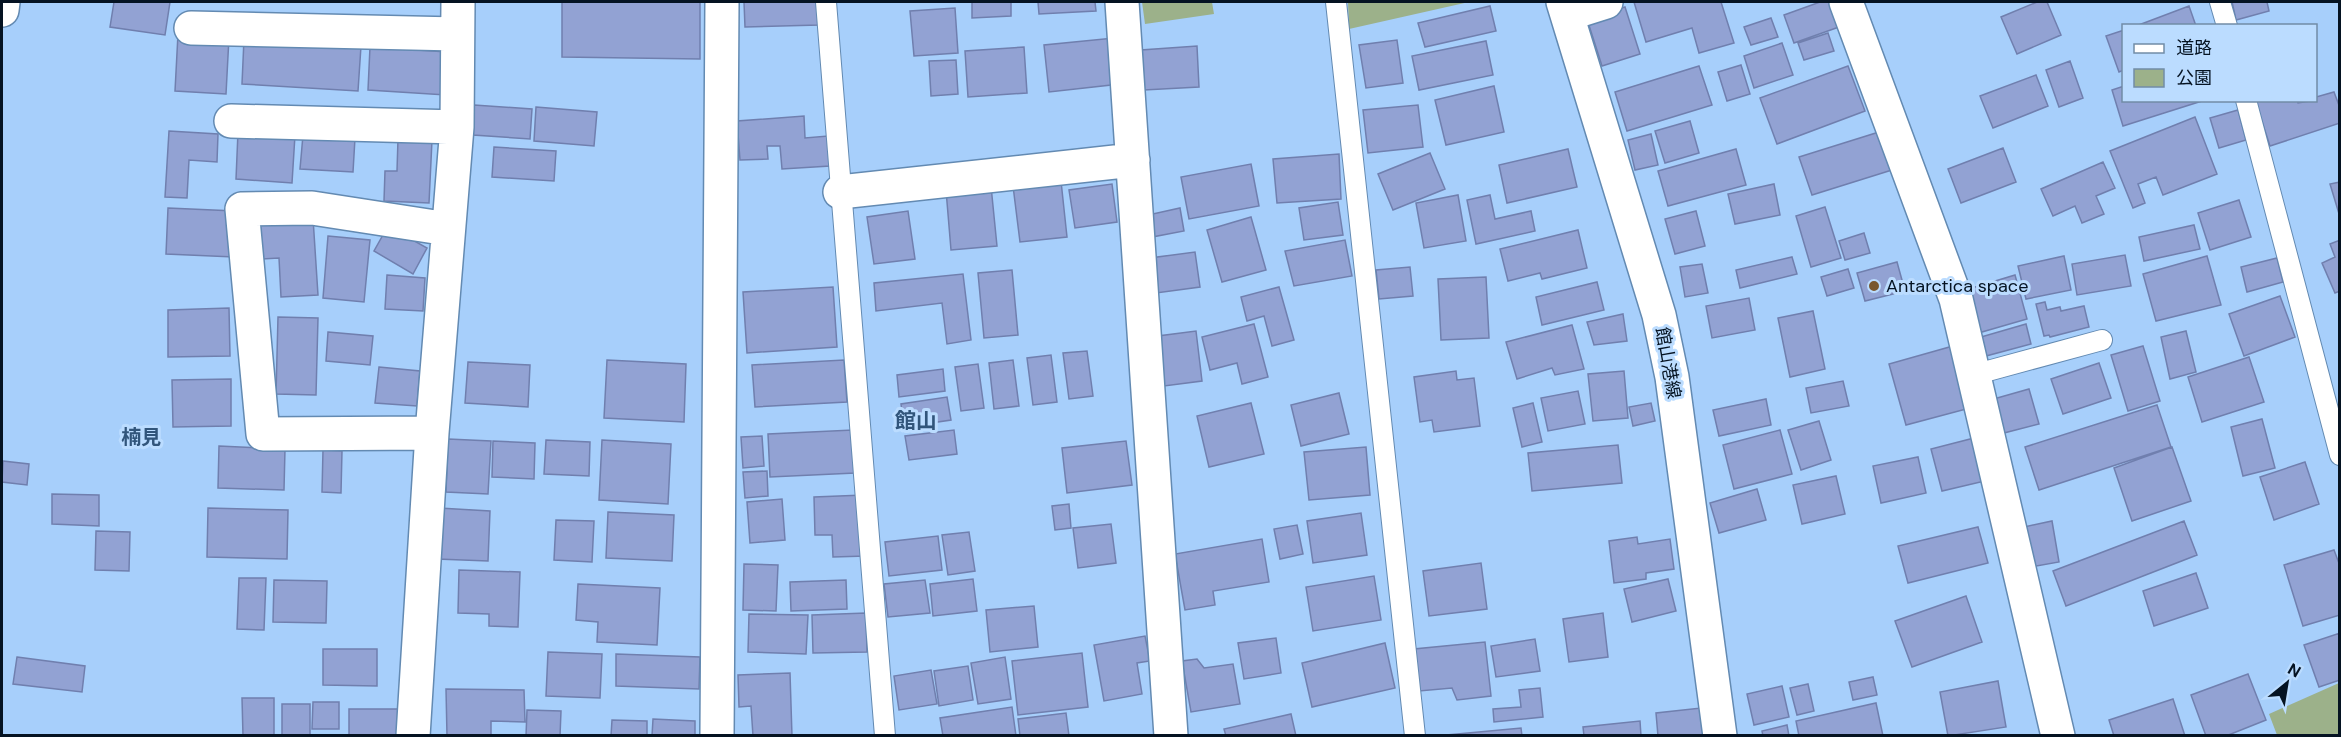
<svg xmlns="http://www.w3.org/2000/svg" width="2341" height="737" font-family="'DM Sans','Noto Sans JP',sans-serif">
<rect width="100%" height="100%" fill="#a7cffb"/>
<path fill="#9cb18a" d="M1142,2h70l2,12 -69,10z
M1348,2h121l-120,27z
M2339,683v52h-62l-8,-21z"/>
<path fill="#92a2d3" stroke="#707fae" stroke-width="1.5" d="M114,2h56l-5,33 -55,-8z
M562,2h138v57l-138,-2z
M744,2h74l1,23 -74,2z
M972,2h39v14l-39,2z
M1038,2h57l1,9 -57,3z
M1634,2h87l13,41 -35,10 -7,-25 -46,14z
M1820,2h10l9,25 -45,16 -10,-28z
M2037,2h10l14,33 -44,19 -16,-37z
M2232,2h35l2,9 -33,9z
M1490,6l6,25 -71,16 -7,-24z
M2189,6l7,20h-60z
M1625,7l15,47 -38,12 -15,-47z
M955,8l3,45 -44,3 -4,-45z
M1771,18l7,19 -27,8 -7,-18z
M2124,30v40l-5,2 -13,-36z
M1828,33l6,18 -30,9 -6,-17z
M178,34l51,3 -3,57 -51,-3z
M1114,38l6,46 -71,8 -5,-47z
M244,39l117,7 -3,45 -116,-7z
M1397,40l6,43 -37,5 -7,-43z
M1486,41l7,34 -74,15 -7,-34z
M1782,43l11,32 -39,13 -10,-32z
M1197,46l2,41 -55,3 -3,-40z
M370,47l78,5 -2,43 -78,-5z
M1024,47l3,46 -59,4 -3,-46z
M956,60l2,34 -27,2 -2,-35z
M2070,61l13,37 -24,9 -13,-37z
M1741,65l9,29 -23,7 -9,-29z
M1699,66l13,39 -85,26 -12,-39z
M1848,66l17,45 -88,33 -17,-46z
M2036,75l12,31 -55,22 -13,-32z
M1494,86l10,46 -58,13 -11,-45z
M2124,86v14l78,1 -79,25 -11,-36z
M2334,92l6,16v15l-70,23 -15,-46h42l1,3 18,-3v-3z
M474,105l58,4 -2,30 -57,-4z
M1418,105l5,42 -55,6 -5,-43z
M536,107l61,5 -3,34 -60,-5z
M2238,110l8,30 -27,8 -9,-30z
M804,116l1,22 23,-2 2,30 -48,3 -2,-23h-13l1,13 -28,1 -3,-39z
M2195,117l22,57 -54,21 -7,-18 -18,7 7,19 -12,5 -23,-57z
M1690,121l9,32 -34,10 -10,-32z
M169,131l49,3 -1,28 -28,-2 -2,38 -22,-1z
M238,132l57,3 -3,48 -56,-4z
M1879,132l13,38 -80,25 -13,-38z
M1651,134l7,31 -23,5 -7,-30z
M303,135l52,3 -2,34 -53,-3z
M398,139l34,1 -3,63 -45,-2 1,-30h12z
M494,147l62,4 -2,30 -62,-4z
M2003,148l13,34 -55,21 -13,-34z
M1568,149l9,38 -70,16 -8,-38z
M1736,149l10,36 -78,21 -10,-35z
M1430,153l15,36 -52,21 -15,-36z
M1339,154l2,45 -64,4 -4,-44z
M2103,162l12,26 -19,8 8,18 -22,9 -7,-17 -22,10 -12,-27z
M1251,164l8,42 -70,13 -8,-42z
M1061,181l6,56 -47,5 -7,-56z
M2340,182v35l-10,-33z
M1112,184l5,38 -42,6 -6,-38z
M1774,184l6,31 -45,9 -7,-30z
M991,186l6,60 -46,4 -5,-60z
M1458,195l8,46 -42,7 -8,-45z
M1490,195l5,24 36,-8 4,20 -59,13 -9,-44z
M2239,200l12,37 -41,13 -12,-37z
M1338,202l5,33 -39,5 -5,-32z
M1825,207l16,51 -30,9 -15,-51z
M168,208l67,3 -1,46 -68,-3z
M1180,208l4,23 -32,6 -4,-22z
M908,211l7,48 -41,5 -7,-47z
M1696,211l9,35 -30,8 -10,-35z
M1251,217l15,53 -44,12 -15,-52z
M313,218l5,77 -37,2 -2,-39 -17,1 -2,-38z
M2194,225l6,24 -56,12 -5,-24z
M388,226l39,22 -14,26 -39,-23z
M1578,230l9,38 -45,11 -2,-6 -32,8 -8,-32z
M1864,233l6,20 -25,7 -6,-19z
M328,236l42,4 -6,62 -41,-4z
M1345,240l7,36 -58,10 -9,-35z
M2340,240v51l-5,2 -13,-30 13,-6 -5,-13z
M1195,252l5,35 -44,6 -6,-35z
M2125,255l6,31 -54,9 -5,-31z
M2064,256l7,34 -45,9 -8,-33z
M2207,256l14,49 -65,16 -13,-47z
M1792,257l5,17 -57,14 -4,-18z
M2277,258l6,24 -36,10 -6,-25z
M1897,262l8,29 -40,10 -8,-28z
M1702,264l6,29 -23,4 -5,-30z
M1410,267l3,29 -34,3 -3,-29z
M1848,269l6,19 -27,8 -6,-19z
M1012,270l6,65 -34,3 -6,-65z
M963,274l8,66 -24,4 -5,-41 -66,8 -2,-28z
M387,275l38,3 -2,33 -38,-2z
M2015,275l12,44 -52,15 -13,-43z
M1486,277l3,61 -48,2 -3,-61z
M1597,282l7,28 -62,15 -6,-28z
M833,287l4,60 -90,6 -4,-61z
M1279,287l15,53 -22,6 -8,-30 -17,5 -6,-24z
M2280,296l15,41 -51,19 -15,-42z
M1749,298l6,32 -43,8 -6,-32z
M2045,302l2,8 13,-3 1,4 23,-5 5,21 -39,10 -1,-2 -5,1 -8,-32z
M229,308l1,48 -62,1v-47z
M1813,311l12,58 -35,8 -12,-59z
M1623,314l4,27 -33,4 -7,-23z
M278,317l40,1 -2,77 -40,-1z
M1254,324l14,53 -26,7 -5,-21 -27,7 -8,-33z
M2026,324l5,20 -45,12 -5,-19z
M1572,325l12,44 -29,6 -3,-7 -35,11 -11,-37z
M1196,331l6,50 -38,5 -6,-50z
M2186,331l10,41 -26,7 -9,-42z
M328,332l45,4 -3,29 -44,-4z
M1953,346l17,62 -64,17 -17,-61z
M2143,346l17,55 -32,10 -17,-56z
M1087,351l6,45 -24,3 -6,-46z
M1051,355l6,47 -24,3 -6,-47z
M2249,357l15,45 -62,20 -14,-45z
M607,360l79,4 -2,58 -80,-4z
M844,360l3,42 -92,5 -3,-42z
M1013,360l6,46 -25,3 -5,-46z
M468,362l62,3 -2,42 -63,-4z
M2099,363l12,35 -48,16 -12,-35z
M978,364l6,44 -23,3 -6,-44z
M379,367l41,4 -3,35 -42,-3z
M943,369l2,22 -46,6 -2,-22z
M1456,371l1,9 17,-2 6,48 -46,6 -2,-12 -12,2 -6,-45z
M1624,371l4,47 -35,3 -5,-47z
M231,379v47l-58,1 -1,-47z
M1843,381l6,25 -38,7 -5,-25z
M2029,389l10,35 -39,10 -10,-34z
M1578,391l7,33 -37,7 -7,-33z
M1339,393l10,41 -48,12 -10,-41z
M947,397l4,23 -47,7 -3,-23z
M1766,399l5,26 -52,11 -6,-26z
M1251,403l13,51 -55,13 -12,-51z
M1533,403l9,39 -20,5 -9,-39z
M1651,403l4,18 -22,5 -4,-19z
M2157,405l14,42 -132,43 -14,-43z
M2262,419l13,49 -32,8 -12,-49z
M1819,421l12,39 -30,10 -13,-40z
M853,430l2,43 -85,4 -2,-43z
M954,430l3,24 -48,6 -4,-24z
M1780,430l12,44 -58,15 -11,-44z
M762,436l2,30 -21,2 -2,-31z
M1978,437l11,43 -47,11 -11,-42z
M448,439l43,2 -3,53 -42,-2z
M546,440l44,2 -1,34 -45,-2z
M602,440l69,4 -3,60 -69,-4z
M493,441l42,2 -1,36 -42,-2z
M1126,441l6,44 -65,8 -5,-45z
M1618,445l4,38 -90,8 -4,-38z
M219,446l66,3 -1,41 -66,-2z
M1366,447l4,48 -61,5 -5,-48z
M2172,447l19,54 -59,20 -18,-53z
M323,450l19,1 -1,42 -19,-1z
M1918,457l8,36 -45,10 -8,-37z
M3,461l26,3 -2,21 -25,-3z
M2305,462l14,42 -45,16 -14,-43z
M767,471l1,25 -23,2 -2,-26z
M1836,476l9,38 -43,10 -9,-39z
M1757,489l9,31 -47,13 -9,-30z
M52,494l47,1v31l-47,-2z
M864,495l2,61 -33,1 -1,-22h-17l-1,-38z
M782,499l3,41 -35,3 -3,-41z
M1069,504l2,24 -16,2 -3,-24z
M208,508l80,2 -1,49 -80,-2z
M439,508l51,3 -2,50 -51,-2z
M608,512l66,3 -2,46 -66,-3z
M1361,513l6,42 -54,8 -6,-42z
M556,520l38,1 -2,41 -38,-2z
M2052,521l7,41 -28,5 -7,-40z
M2184,521l13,34 -131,51 -13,-35z
M1111,524l5,39 -38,5 -5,-40z
M1297,525l6,29 -23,5 -6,-30z
M1978,527l10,36 -80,20 -10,-37z
M96,531l34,1 -1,39 -34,-1z
M969,532l6,39 -27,4 -6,-40z
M938,536l4,34 -53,6 -4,-34z
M1637,537l1,7 32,-5 4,30 -28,4v6l-32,4 -5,-42z
M1262,539l7,43 -56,9 2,14 -30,5 -10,-56z
M2334,550l6,16v49l-37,11 -19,-61z
M1481,563l6,46 -58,7 -6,-45z
M744,564l34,1 -2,46 -33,-1z
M459,570l61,2 -2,55 -29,-1v-12l-31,-1z
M2196,573l12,35 -54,18 -11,-35z
M1374,576l7,44 -68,11 -7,-44z
M239,578h27l-2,52 -27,-1z
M973,579l4,32 -44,5 -3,-32z
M1668,579l8,32 -44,11 -8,-33z
M274,580l53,1 -1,42 -53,-1z
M846,580l1,29 -56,2 -1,-29z
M925,580l5,33 -42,4 -4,-33z
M578,584l82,4 -3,57 -60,-3 1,-20 -22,-2z
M1966,596l16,46 -70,25 -17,-46z
M1034,606l4,41 -48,5 -4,-42z
M866,613l1,39 -54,1 -1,-38z
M1603,613l5,44 -39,5 -6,-43z
M749,614l59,1 -2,39 -58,-2z
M2340,633v47l-21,7 -15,-42z
M1145,636l5,25 -13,2 5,31 -38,7 -10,-56z
M1276,638l5,35 -37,6 -6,-36z
M1535,639l5,32 -44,6 -5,-31z
M1485,642l6,54 -34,4 -5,-12 -33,3 -5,-42z
M1385,643l10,45 -83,19 -10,-44z
M323,649h54v37l-54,-1z
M548,652l54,2 -2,44 -54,-2z
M1082,653l6,54 -70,8 -6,-54z
M616,654l84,3 -1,32 -83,-3z
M17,657l68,9 -3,26 -69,-8z
M1005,657l6,42 -33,5 -7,-41z
M1197,659l7,9 29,-4 7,40 -49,8 -9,-51z
M968,666l5,34 -34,6 -5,-35z
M931,670l6,34 -38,6 -5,-34z
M790,673l2,63h-39l-2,-30 -12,1 -1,-32z
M2248,674l18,46 -40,16h-20l-15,-41z
M1873,677l4,18 -24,5 -4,-18z
M1998,681l8,46 -58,9 -8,-44z
M1808,684l6,27 -17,4 -7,-27z
M1782,686l7,31 -35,8 -7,-31z
M1540,688l3,29 -49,5 -1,-13 28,-2 -2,-17z
M446,689l78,1 1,32 -34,-1v15h-44z
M242,698h32v38h-31z
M2173,699l12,37h-71l-5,-16z
M313,702h26v27h-27z
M1876,703l7,33h-84l-3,-15z
M282,704h28v32h-28z
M1012,707l4,29h-73l-3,-18z
M1701,708l3,28h-46l-2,-23z
M349,709h51v27h-51z
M527,710l34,1 -1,25h-34z
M1066,713l3,23h-49l-2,-17z
M1291,714l5,22h-70l-2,-7z
M653,719l42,2v15h-43z
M612,720l35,1v15h-36z
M1640,721l1,15h-57l-1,-9z
M1787,725l2,11h-26l-1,-5z
M1521,728l1,8h-75v-1z"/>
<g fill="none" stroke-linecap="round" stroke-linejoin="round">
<g stroke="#638ab2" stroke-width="22">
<path id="service" d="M826,2l59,734
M1336,2l79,734
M2220,2l7,24
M2246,100l94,355
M1973,375l129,-35"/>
</g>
<g stroke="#638ab2" stroke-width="36">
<path id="minor" d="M1122,2l49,734
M1846,2l110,297 102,437
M2,10l1,-8
M1568,14l38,-12
M191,28l266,6
M231,121l226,6
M840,192l293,-32
M432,433l-169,1 -21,-225 70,-1 136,21
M413,736l19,-303 25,-306 1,-125
M717,736l5,-734"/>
</g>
<g stroke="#638ab2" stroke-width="36">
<path id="secondary" d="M1563,2l96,313 13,62 48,359"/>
</g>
<use href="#service" stroke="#fff" stroke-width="20"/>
<use href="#minor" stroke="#fff" stroke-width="33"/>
<use href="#secondary" stroke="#fff" stroke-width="33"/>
</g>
<circle fill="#79582f" stroke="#bbdcff" stroke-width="2" cx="1874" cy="286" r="6"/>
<g text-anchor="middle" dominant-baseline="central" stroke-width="6" stroke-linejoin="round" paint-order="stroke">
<g font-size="18" fill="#051322" stroke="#bbdcff" text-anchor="start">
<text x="1886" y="286">Antarctica space</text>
</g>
<g font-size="18" fill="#051322" stroke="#bbdcff">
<text transform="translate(1668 363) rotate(80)">館山港線</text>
</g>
<g font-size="20" font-weight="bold" fill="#31557b" stroke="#bbdcff">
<text x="141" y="437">楠見</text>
</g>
<g font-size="21" font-weight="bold" fill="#31557b" stroke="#bbdcff">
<text x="916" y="421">館山</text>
</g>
</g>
<rect width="2341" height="737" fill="none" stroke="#051322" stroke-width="6"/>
<rect x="2122" y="24" width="195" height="78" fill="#bbdcff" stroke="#728ca7" stroke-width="1.5"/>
<rect x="2134" y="44" width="30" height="9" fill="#ffffff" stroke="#728ca7" stroke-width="1.5"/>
<text x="2176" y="54" font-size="18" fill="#051322">道路</text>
<rect x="2134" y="69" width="30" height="18" fill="#9cb18a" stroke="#728ca7" stroke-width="1.5"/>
<text x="2176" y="84" font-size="18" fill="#051322">公園</text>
<g transform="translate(2287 683) rotate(30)" stroke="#bbdcff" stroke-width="4.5" paint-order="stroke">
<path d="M0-4.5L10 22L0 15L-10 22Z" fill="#051322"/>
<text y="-9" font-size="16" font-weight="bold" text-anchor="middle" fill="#051322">N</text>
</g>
</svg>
